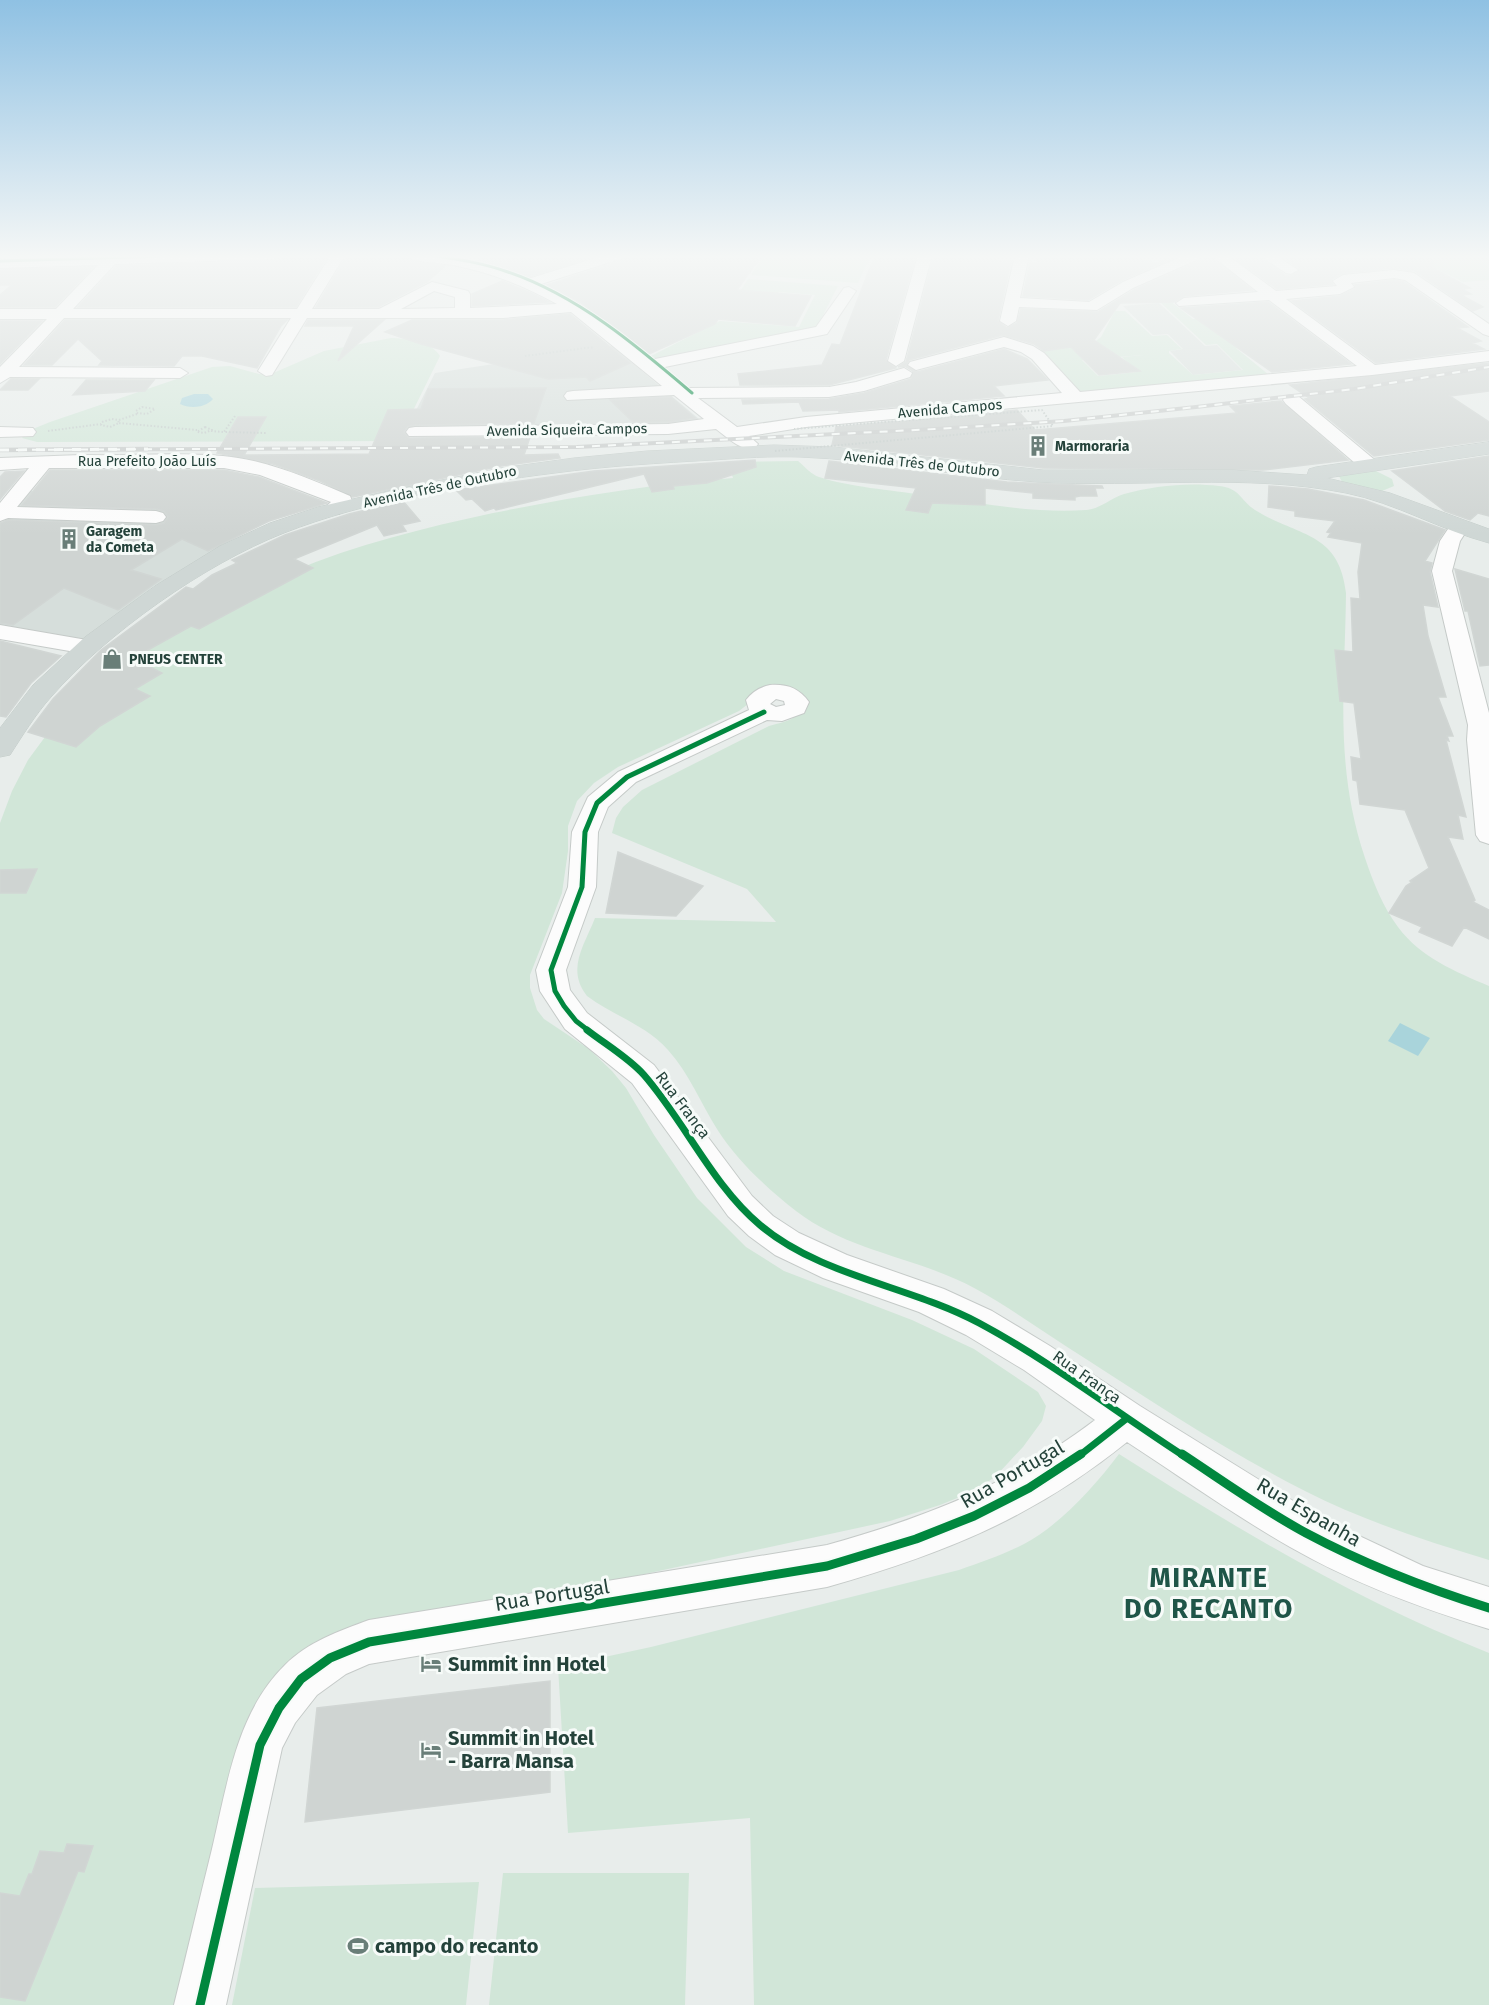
<svg xmlns="http://www.w3.org/2000/svg" width="1489" height="2005" font-family="'Fira Sans',sans-serif">
<rect width="100%" height="100%" fill="#e8edeb"/>
<path fill="#d6dedb" d="M0,255h170l-170,6z
M1159,303l46,43 12,-1 25,25 -49,5 -23,-24 13,-2 -15,-15 -15,1 -30,-29z
M612,346l93,78 -299,6 29,-57z
M31,491l191,8 -51,26 54,22 -71,39 -71,55 -83,-16v-99z"/>
<path fill="#d1e6d8" fill-rule="evenodd" d="M764,255h107l-13,28 -107,-8z
M1409,255h80v25l-26,2z
M748,279l90,7 -23,45 -157,31 -7,-6 69,-35 79,6 16,-32 -36,-3 -8,13 -38,-3z
M1159,301h11l23,18 17,-1 41,28 -15,2 33,27 -193,17 -39,-42 59,-9 5,-4 14,-26h10l27,25 15,-1 15,14 -13,2v2l24,22 50,-5 -26,-26 -11,1zM1143,355l-21,2 15,15 -39,4 -16,-16z
M391,338c15,0 40,3 49,18l-42,85 -361,1 -15,-4 6,-7 22,-9 162,-55 18,-1 29,8h12l53,-23z
M798,461c6,5 14,14 21,16 30,10 72,13 104,18 51,7 111,19 163,15 14,-1 25,-12 38,-16 29,-8 64,-12 95,-8 21,2 21,14 36,24 43,27 84,21 91,83 -1,95 -12,172 19,265 8,24 18,49 33,69 22,30 58,45 91,59v574c-63,-19 -125,-39 -184,-69 -75,-38 -148,-86 -219,-132 -37,-23 -72,-49 -110,-70 -58,-32 -127,-37 -180,-78 -29,-23 -59,-50 -79,-82 -16,-25 -28,-56 -49,-79 -22,-25 -54,-34 -81,-54 -21,-27 -3,-50 8,-78l181,4 -29,-33 -135,-56 4,-15 7,-11 19,-17 127,-64c21,-6 27,-5 38,-25l-5,-8 -11,-5 -43,16 -9,7 -121,56 -24,16 -17,18 -9,25v25l-6,42 -32,82v13l7,22 7,9 45,30 23,22 14,17 28,47 43,63 49,49 38,24 128,49 62,29 64,43 8,14 -4,15 -19,26 -28,30 -23,15 -32,13 -50,16 -347,75 -227,56 -135,353h-181v-1182l12,-32 16,-31 28,-38 77,-65 158,-85c66,-28 133,-44 202,-59 80,-16 159,-29 240,-35l-5,-16z
M1374,470l18,9 2,7 -12,5 -40,-9 -3,-6z
M1119,1454c118,75 239,147 370,199v352h-735l-4,-187 -182,15 -10,-166 93,-20 308,-77c22,-8 44,-15 65,-26 36,-19 71,-58 95,-90z
M503,1873h186l-4,132h-196z
M479,1882l-13,123h-234l23,-117z"/>
<path fill="#a9d4db" d="M194,394h14l5,5c-8,9 -23,10 -33,5l2,-6z
M1400,1023l30,15 -12,18 -30,-15z"/>
<path fill="#cfd4d2" stroke="#d1d6d4" stroke-width="1.5" d="M328,255l-32,52h-218l38,-41 158,-5 8,-4z
M347,255h55l10,6 33,5 -18,16 -49,25h-62z
M476,255h123l-71,22 -52,-18z
M627,255h135l-25,35 74,6 -16,30 -77,-7 -3,5 -68,31 -67,-53 -33,-17 77,-25z
M875,255h41l-30,105 10,8 -67,17h-89l-2,-11 84,-9 10,-21 8,1z
M934,255h34l-1,3 44,3 -13,60 9,7 10,-5 4,-14 77,3 36,-22 68,-30 3,-5h4l43,35 -68,6 -10,6 -54,1 -26,37 46,31 -41,4 -28,-28 -27,4 -10,-7 -31,-9 -94,25 -3,5 11,7 87,-23 23,10 21,21 -54,6 10,10 -165,16v-2l-36,1 -4,-9 -56,2 -1,-4 87,-1 35,-6 47,-14 2,-8 -8,-5 -7,1 8,-5z
M1038,255h84l35,8 14,-8h9l-58,25 -34,20 -65,-4 7,-34 7,1z
M1230,255h27l28,20 6,1 9,-7 -21,-14h154v13l37,20 -8,1 9,5 -10,1 22,12 -10,4 -58,-40 -21,-3 -51,5 -11,6 1,5 -56,5z
M93,267l-38,40h-55v-12l12,-10h-12v-15z
M1394,280l10,2 64,45 -11,1 24,13 -9,2 12,6 -108,14 -84,-62 48,-5 15,-7v-4z
M502,281l29,12 18,9 -77,4v-12z
M1268,302l83,62 -79,8 -91,-64z
M570,314l60,49 -40,18 -4,-4 -38,2 -127,-35 -36,-12 27,-12h91z
M65,320h222l-6,6 -24,42 -55,-12h-20l-8,10 -75,-1 3,-4 -24,-22 -26,26h-28z
M308,320h76l-46,41 16,-35h-49z
M0,321h42l-42,43z
M1489,363v28l-39,5 39,26v18l-115,16 -69,-57 4,-1 -19,-13z
M11,379h28l-11,11h-28z
M86,380h68l-9,11 -72,4z
M546,388l-12,35 -119,2 -8,2 -3,5 5,6 121,-1 -6,18 34,-1 2,4 -59,8 -148,31 -33,-16 -47,-17 -56,-11 21,-36h28l-22,38 125,-1 19,-44 33,-1 7,-20z
M671,397l24,21 -27,4h-35l-23,-22z
M1281,401l67,59 -85,10 -220,-2 -211,-23 4,-18 181,-17 18,20 202,-17 -7,-7z
M1489,456v60l-11,-3 -8,7 -25,-9 -53,-40z
M755,460l1,7 -49,16 -34,3 1,3 -22,3 -8,-18 -148,36 -2,-2 -9,3 -13,-12 -6,1 -10,-10 138,-19z
M829,461l178,21 95,4 1,2h-8l2,8h-17l-5,1v3l-42,-2v-5l-48,-5v17l-53,-2 -4,10 -22,-3 10,-22 -91,-10z
M50,470h174l35,7 68,26 -58,18 -61,30 -26,-12 -51,31 30,9 -43,31 -54,-22 -51,37 -13,-2v-100l8,-3 148,5 8,-2 4,-6 -4,-6 -8,-2 -134,-4z
M24,471l-24,28v-22l5,-5z
M1269,486l39,3 56,11 81,30 -20,31 7,2 -2,9 8,35 -15,-2 5,31 18,61h-8l15,39h-6l2,5 -3,-1 20,77 -8,-2 5,24 -15,-2 27,63 -2,2 16,8v29l-25,-12 -12,19 -33,-14 3,-5 -33,-14 17,-27 6,-4 -2,-1 19,-13 -24,-58 -45,-6 -3,-23 -4,-1 -2,-23 10,2 -7,-56 -14,-2 -5,-51 18,2 -2,-54 9,1 -2,-27 4,-29 -34,-6 3,-4 -4,-1 8,-11 -40,-5v-5l-27,-4z
M403,501l17,20 -18,4 4,6 -22,5 -7,-11 -83,34 19,9 -114,61 -8,-3 -45,25 18,8 -14,8 12,6 -27,16 15,7 -50,30 -24,21 -48,-15 25,-33 48,-49 85,-63 7,2 19,-14 25,-12 -5,-3 53,-25 64,-21z
M1455,569l34,10v86l-9,1 -12,-55h-3z
M0,641l61,15 -30,27 -25,34 -6,-1z
M618,852l85,34 -27,30 -70,-3z
M37,869l-11,24h-26v-23z
M550,1681v111l-245,30 12,-114z
M67,1844l26,2 -9,26 -6,-1 -53,130 -25,-4v-104l20,3 9,-22h3l8,-23 24,2z"/>
<g fill="none" stroke-linecap="round" stroke-linejoin="round">
<g stroke="#c5cac8" stroke-width="2">
<path id="minor" d="M156,255h125l-7,4 -159,5 -42,45h224l34,-54h14l-33,54h67l53,-27 36,9 2,3v14l87,-4c-32,-18 -68,-32 -104,-39 -12,-2 -42,-3 -49,-10l50,2 46,12 28,10 77,-24h20l-2,3 -82,26 38,20 71,56 166,-33 28,-39 5,-1 7,4 -29,43 -167,34 27,20 142,-1 27,-5 48,-14 8,5 -2,4 -46,14 -35,6 -131,1 39,29 69,-10 256,-24 -30,-34 -11,-7 -17,-5 -88,23 -8,-5 2,-3 94,-25 29,9 11,7 36,39 277,-26 -88,-66 -90,6 -3,-3 8,-5 74,-6 -47,-37h16l49,36 61,-5 -4,-5 10,-6 51,-5 20,3 75,51v12l-6,-2 -78,-54 -11,-2 -43,5 3,4 -14,7 -54,5 89,66 114,-14v10l-117,14 -566,52 -57,9 9,8 -3,4c-14,4 -28,-11 -39,-19l-48,5 -259,2 -3,-4 3,-4 6,-1 253,-3 36,-5 -30,-24 -107,5 -3,-4 3,-4 6,-1 89,-5 -91,-74 -68,6h-196l-35,57 -6,1 -8,-5 33,-53h-227l-45,49 161,1 8,5 -8,5 -170,-1 -10,6v-16l47,-48h-47v-10h56l42,-44 -98,3v-8zM434,291l21,6v11l-54,1z
M918,255h14l-28,106 -8,5 -8,-5z
M1015,255h14l-9,43 69,4 34,-20 62,-27h18l-2,3 -68,30 -36,22 -78,-3 -3,14 -8,5 -8,-5z
M1259,255h16l23,15 -7,4 -5,-1z
M1292,395l6,1 78,65 2,4 -2,4h-14l-76,-65 -3,-4 3,-4z
M0,427l33,1 3,4 -3,4 -33,1z
M81,455c47,1 96,-3 142,1 44,4 87,23 127,40l3,7 -14,11h-14l-3,-4 9,-8 -71,-27 -36,-7h-175l-32,39 139,4 7,2 3,4 -3,4 -7,2 -148,-5 -8,3v-18l29,-35 -29,2v-12z
M1459,521l7,2 3,4 -9,14 -8,30 37,142v131l-9,-3 -4,-6 -9,-95 1,-15 -36,-154 8,-30 12,-18z
M0,625l87,15 8,2 3,5 -3,5 -8,2 -87,-15z
M770,685c17,-1 29,3 39,17l-5,11 -22,8 -15,-1 -131,62 -28,25 -10,25 -2,55 -30,83 4,20 17,23 67,52 98,131 21,20 26,17 48,22 97,34 48,22 58,35 90,60 179,111 104,49 66,21v42c-69,-21 -136,-46 -199,-82 -56,-32 -109,-70 -163,-105 -94,76 -184,112 -300,145l-458,77 -23,10 -29,21 -22,28 -13,25 -56,257h-52c13,-52 25,-104 38,-156 15,-63 24,-136 73,-184 23,-23 54,-34 84,-45l458,-75c103,-29 182,-60 268,-125l-71,-50 -58,-35 -47,-23 -96,-34 -48,-23 -26,-19 -21,-20 -96,-133 -67,-54 -25,-38 -4,-21 32,-83 4,-55 16,-35 30,-25 131,-62 -3,-10c6,-8 14,-13 24,-15zM776,699l8,2 1,4 -9,2 -6,-3z"/>
</g>
<g stroke="#c3ccc9" stroke-width="1">
<path id="major" d="M1489,442v12l-162,24 63,15 99,36v14c-49,-13 -93,-40 -143,-50 -101,-20 -206,-5 -309,-11 -79,-5 -157,-22 -237,-25 -29,-1 -58,1 -87,3 -53,3 -106,6 -158,13 -88,11 -190,28 -271,60 -79,31 -177,100 -233,164 -16,18 -28,38 -41,58l-10,2v-29l33,-43 52,-48 70,-51 65,-40 50,-23 48,-16 74,-17 109,-22 73,-10 73,-7 127,-6 60,2 209,23h190l74,5 2,-6 7,-2z"/>
</g>
<path stroke="#c3ccca" stroke-width="2" stroke-dasharray="1.5 2" stroke-linecap="butt" d="M525,356l69,-9
M142,407l13,2 -8,5 -10,-1 -1,-2z
M235,416l-11,16 42,1
M112,419l6,1 1,3 -9,4 -9,-2 1,-3z
M119,420l18,-6
M119,423l78,7
M205,427l7,3 -8,3 -7,-1z
M48,431l53,-7
M211,431l13,1"/>
<use href="#minor" fill="#fcfcfc" fill-rule="evenodd"/>
<use href="#major" fill="#cfd7d5" fill-rule="evenodd"/>
<g stroke="#c9cdcc" stroke-width="4">
<path id="rail-far1" d="M0,450l577,-3 358,-18 129,-8 132,-14 158,-18 135,-22"/>
</g>
<g stroke="#c9cdcc" stroke-width="4.5">
<path id="rail" d="M0,450l148,-1"/>
</g>
<use href="#rail-far1" stroke="#f7fbf9" stroke-width="2" stroke-dasharray="8" stroke-linecap="butt"/>
<use href="#rail" stroke="#f7fbf9" stroke-width="3" stroke-dasharray="9" stroke-linecap="butt"/>
<path stroke="#c3ccca" stroke-width="2" stroke-dasharray="1.5 2" stroke-linecap="butt" d="M775,451l278,-25 -11,-16 -248,19"/>
<g stroke="#f7fbf9" stroke-width="5">
<path id="cycleway-far3" d="M431,255c26,4 52,8 77,17 70,24 128,73 184,121
M0,261l197,-6"/>
</g>
<g stroke="#f7fbf9" stroke-width="8">
<path id="cycleway-far2" d="M589,1031l-13,-10 -12,-15 -9,-15 -4,-21 31,-83 3,-55 12,-29 30,-26 137,-65"/>
</g>
<g stroke="#f7fbf9" stroke-width="10">
<path id="cycleway-far1" d="M587,1030c18,14 42,28 57,45 41,47 69,111 116,150 60,51 150,61 219,98 71,38 137,89 205,133
M1079,1456l47,-37"/>
</g>
<g stroke="#f7fbf9" stroke-width="13">
<path id="cycleway" d="M1182,1454c41,27 81,56 124,79 60,32 119,55 183,75
M200,2005l60,-260 19,-37 22,-29 29,-21 39,-16 458,-76 89,-27 58,-23 55,-28 52,-34"/>
</g>
<use href="#cycleway-far3" stroke="#00873e" stroke-width="3"/>
<use href="#cycleway-far2" stroke="#00873e" stroke-width="5"/>
<use href="#cycleway-far1" stroke="#00873e" stroke-width="7"/>
<use href="#cycleway" stroke="#00873e" stroke-width="9"/>
</g>
<linearGradient id="sky" x2="0" y2="1"><stop stop-color="#8fc1e3"/><stop offset="0.48" stop-color="#f5f7f6"/><stop offset="1" stop-color="#f5f7f6" stop-opacity="0"/></linearGradient>
<rect width="1489" height="535" fill="url(#sky)"/>
<defs>
<g id="building-bare" transform="scale(1.62)"><path d="M-4-6H4V6H1V3H-1V6H-4ZM-2.5-4.3h1.7v1.8h-1.7ZM.8-4.3h1.7v1.8H.8ZM-2.5-1h1.7V.8h-1.7ZM.8-1h1.7V.8H.8Z" fill="#697e78" stroke="#f7fbf9" stroke-width="2.5" paint-order="stroke"/></g>
<g id="shop-bare" transform="scale(1.62)"><path d="M-5-2.5h2.3a2.7 3.5 0 0 1 5.4 0H5L5.5 6h-11ZM-1.5-2.5h3a1.5 2.3 0 0 0-3 0Z" fill="#697e78" stroke="#f7fbf9" stroke-width="2.5" paint-order="stroke"/></g>
<g id="hotel-bare" transform="scale(1.62)"><path d="M-6-4.5h1.5V1H6V5H4.5V3h-9V5H-6ZM-4 0a1.8 1.8 0 1 1 3.6 0ZM.5 0V-2.5h3Q6-2.5 6 0Z" fill="#697e78" stroke="#f7fbf9" stroke-width="2.5" paint-order="stroke"/></g>
<g id="stadium-bare" transform="scale(1.62)"><path d="M0-5a6.5 5 0 1 0 0 10a6.5 5 0 1 0 0-10ZM-3.5-1.8h7v3.6h-7Z" fill="#697e78" stroke="#f7fbf9" stroke-width="2.5" paint-order="stroke"/></g>
</defs>
<g fill-rule="evenodd">
<use href="#building-bare" x="1038" y="446"/>
<use href="#building-bare" x="69" y="539"/>
<use href="#shop-bare" x="112" y="659"/>
<use href="#hotel-bare" x="431" y="1664"/>
<use href="#hotel-bare" x="431" y="1750"/>
<use href="#stadium-bare" x="358" y="1946"/>
</g>
<g text-anchor="middle" dominant-baseline="central" stroke-width="6" stroke-linejoin="round" paint-order="stroke">
<g font-size="14" fill="#24423a" stroke="#f7fbf9">
<text transform="translate(950 409) rotate(-5)">Avenida Campos</text>
<text transform="translate(567 430) rotate(-1)">Avenida Siqueira Campos</text>
<text x="147" y="461">Rua Prefeito João Luís</text>
<text transform="translate(922 464) rotate(6)">Avenida Três de Outubro</text>
<text transform="translate(440 487) rotate(-12)">Avenida Três de Outubro</text>
</g>
<g font-size="14" font-weight="bold" fill="#24423a" stroke="#f7fbf9" text-anchor="start">
<text x="1055" y="446">Marmoraria</text>
<text x="86" y="531">Garagem<tspan x="86" dy="16">da Cometa</tspan></text>
<text x="129" y="659">PNEUS CENTER</text>
</g>
<g font-size="16" fill="#24423a" stroke="#f7fbf9">
<text transform="translate(683 1105) rotate(53)">Rua França</text>
<text transform="translate(1087 1377) rotate(35)">Rua França</text>
</g>
<g font-size="20" fill="#24423a" stroke="#f7fbf9">
<text transform="translate(1012 1474) rotate(-30)">Rua Portugal</text>
<text transform="translate(1309 1512) rotate(30)">Rua Espanha</text>
<text transform="translate(552 1595) rotate(-9)">Rua Portugal</text>
</g>
<g font-size="20" font-weight="bold" fill="#24423a" stroke="#f7fbf9" text-anchor="start">
<text x="448" y="1664">Summit inn Hotel</text>
<text x="448" y="1738">Summit in Hotel<tspan x="448" dy="23">- Barra Mansa</tspan></text>
<text x="375" y="1946">campo do recanto</text>
</g>
<g font-size="27" font-weight="bold" letter-spacing="1.5" fill="#1f5548" stroke="#f7fbf9">
<text x="1209" y="1578">MIRANTE<tspan x="1209" dy="31">DO RECANTO</tspan></text>
</g>
</g>
</svg>
